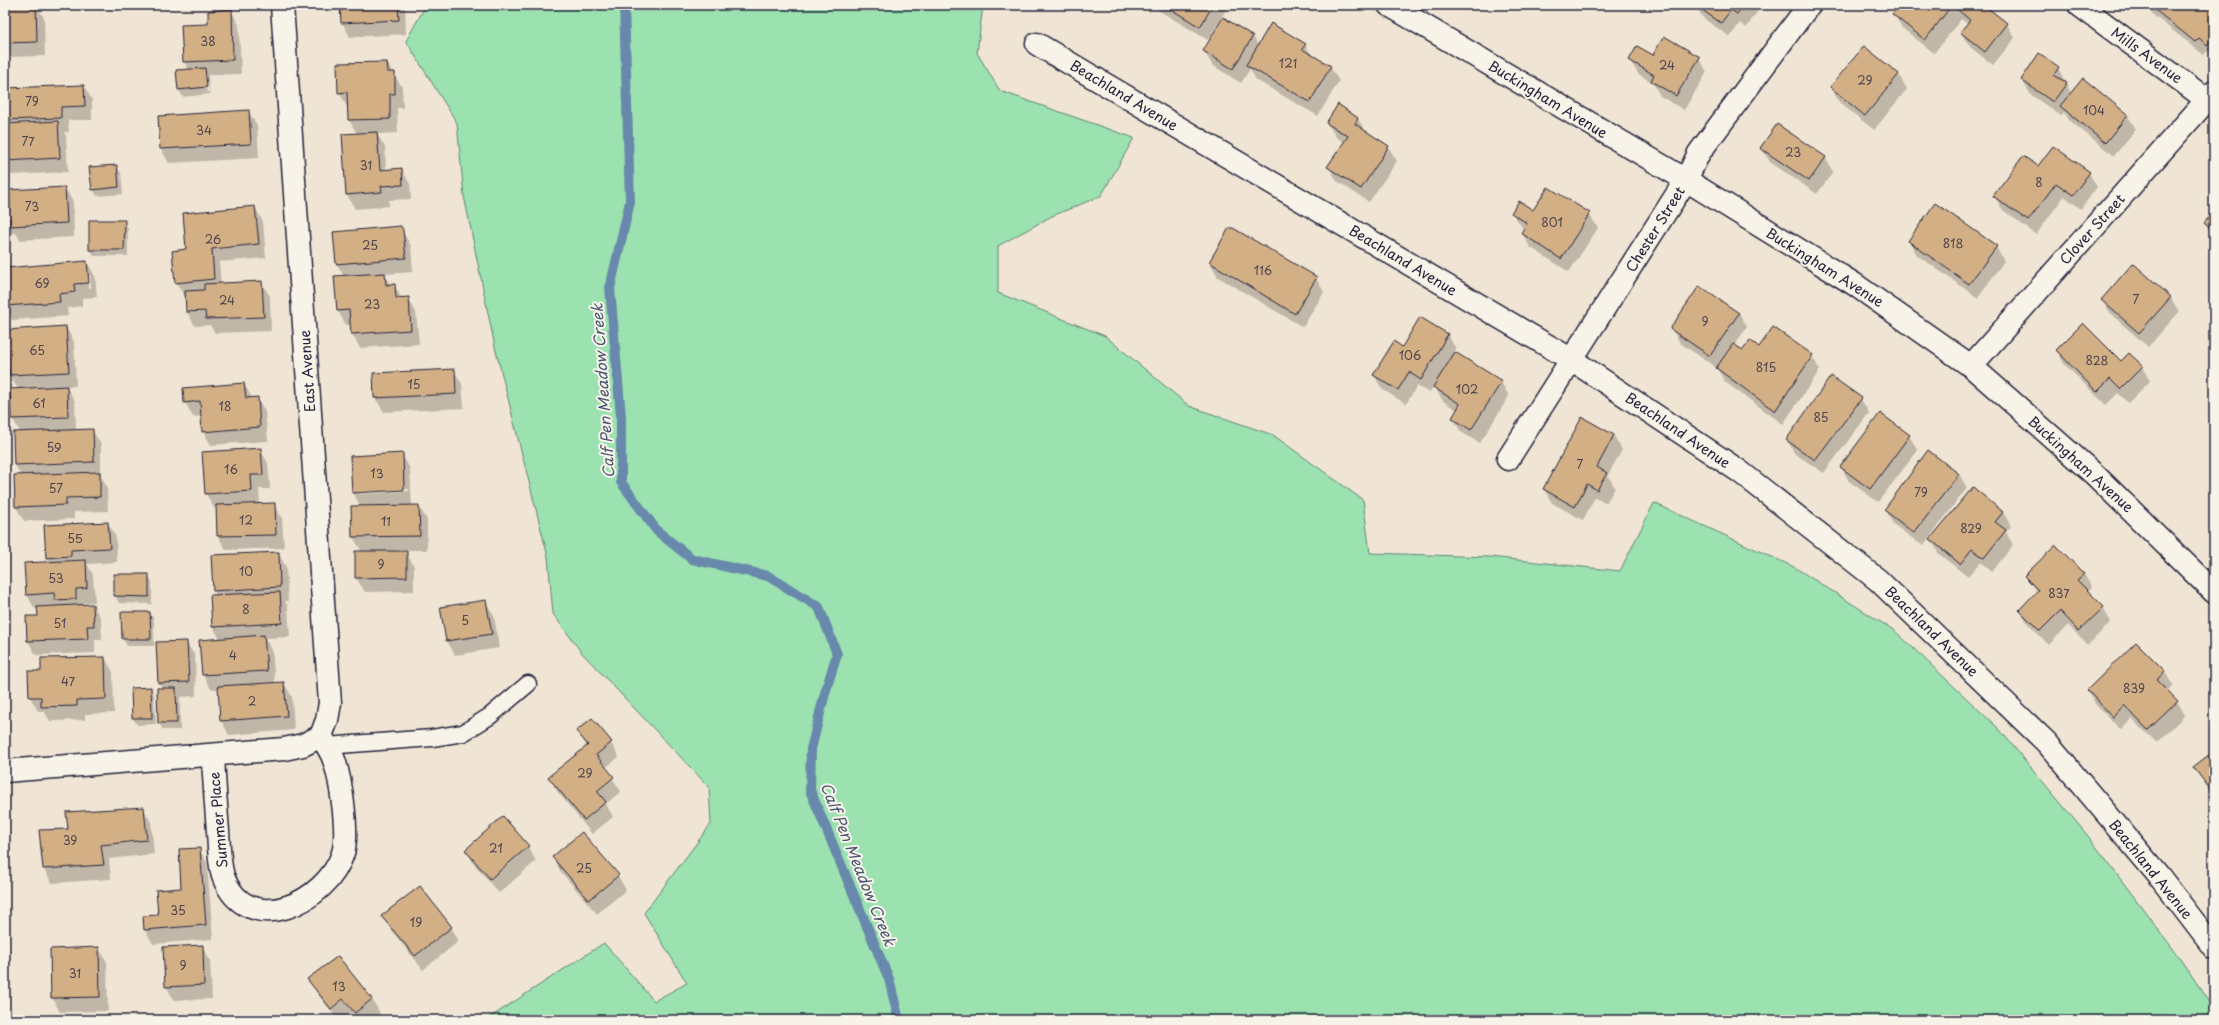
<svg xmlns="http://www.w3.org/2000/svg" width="2219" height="1025" font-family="'Playpen Sans',sans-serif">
<rect width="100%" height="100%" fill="#f0e5d4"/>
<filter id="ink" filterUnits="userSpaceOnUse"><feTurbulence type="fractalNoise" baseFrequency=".025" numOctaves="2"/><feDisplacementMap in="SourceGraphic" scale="8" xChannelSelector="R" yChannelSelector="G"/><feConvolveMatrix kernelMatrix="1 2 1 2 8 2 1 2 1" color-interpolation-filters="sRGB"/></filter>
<g filter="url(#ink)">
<path fill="#9be2b0" stroke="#5e8276" d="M426,5h557l-6,48 23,38 134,47 -33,58 -49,20 -54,30v47l107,43 84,70 84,29 90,65 7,53 120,4 130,14 34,-68 140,64 101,64 104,98 89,107 92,122 34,51v11h-1728l118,-77 50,58 33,-18 -43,-70 67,-89 -2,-37 -127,-134 -29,-39 -5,-57 -53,-210 -31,-151 -7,-73 -51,-82z"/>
<path fill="#0003" fill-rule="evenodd" d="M5,5h31l8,13 1,38 -40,1z
M341,5h64l1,29 -56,3 -8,-15z
M1155,5h70l2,3 -19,32 -50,-30z
M1695,5h67l-16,23 -6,-5 -10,14 -27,-19z
M1901,5h81l25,19 8,14 -22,27 -23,-18 -9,-15 7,-8 -7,-5 -27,34 -32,-25 -8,-14z
M2147,5h58l9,7v45l-7,-6 -3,4 -51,-40z
M231,10l8,15 2,49 -33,1 2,19 -27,3 -4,-7 10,-20 -5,-9 25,-36zM205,75h2l2,17h-2z
M1253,36l6,11 46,-3 7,13 18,10 9,14 -21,35 -62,-36 -6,-11 -9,14 -29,-18 -8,-14z
M1864,47l35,28 8,14 -33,41 -35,-28 -8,-15z
M1653,56l46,2 8,14 -23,38 -24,-14 -7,-13 -15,-9 -8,-14z
M387,63l15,24 1,21h-6l1,25 -21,1 8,13 1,24 16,-1 8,14 1,15 -22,1v6l-34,3 -8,-14 10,-61 -8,-14v-14l-2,1 -8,-15z
M2058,68l13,25 56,22 9,14 -22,27 -45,-36 -5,-8 -3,4 -31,-22 -8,-14z
M84,86l8,14v20h-24l1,12h-5l2,4 2,36 -56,3 -7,-9v-77z
M1338,106l20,13 7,12 23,16 9,14 -28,41 -32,-21 -8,-14 16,-24 -9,-6 -9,-14z
M248,111l9,14 2,33 -90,5 -8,-14z
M1761,148l64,9 8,15 -16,22 -47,-32z
M117,166l4,7 2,21 -26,2 -4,-7z
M2039,168l50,5 8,14 -16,22 -17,-13 -28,39 -33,-25 -9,-14z
M65,188l8,14 1,35 -54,3 -4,-7 -11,1v-39z
M1549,188l40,26 9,14 -29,44 -39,-25 -8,-14 2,-3 -12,-17 22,-2z
M255,207l8,15 3,36 -47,4 2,22 40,-2 9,14 1,35 -56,2 -5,-8 -15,1 -8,-14v-16h-3l-8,-14 11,-32z
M2214,213v26l-9,-15z
M124,221l4,7v28h-34l-4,-7z
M400,227l11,19 2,26 -28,2 6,11h3l8,14 6,-1 8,14 3,32 -59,4 -8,-14 -1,-9h-5l-8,-14 -2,-34h8l-7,-13z
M1909,241l87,6 8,14 -26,37 -61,-43z
M87,262l8,14 2,21 -15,1v8l-15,2 1,8 -56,4 -7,-12v-39zM88,275h2l1,13h-2z
M1210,262l106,16 8,14 -21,35 -85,-50z
M2134,265l37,33 8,14 -31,35 -37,-33 -9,-14z
M1739,313l8,14 -13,19 9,6 16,-4 53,8 8,14 -37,54 -58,-42 -8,-14 -37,-25 -8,-14z
M1420,319l28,16 8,14 -2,3 47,30 8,14 -29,47 -19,-11 -8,-14 4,-8 -14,-9 -9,-15 -5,7 -12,-7 -11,18 -24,-15 -8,-14 29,-27z
M66,327l8,15 2,44h-10l9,15 1,30 16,-1 9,14v32l6,11 1,24 -34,1v7l-50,2 -8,-14 5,-31 -6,-11 6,-32 -9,-15 6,-29 -8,-14z
M2057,351l64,11 8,-8 13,13 8,14 -22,22 -10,-10 -12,12 -41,-40z
M454,370l8,14 2,24 -80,4 -9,-14 -1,-24z
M244,384l8,14h5l8,14 3,29 -57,4 -8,-14 -1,-15 -9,1 -8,-15z
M1861,399l8,14 -45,60 -29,-19 -8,-14z
M1881,414l28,22 9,14 -40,52 -29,-21 -8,-14z
M1614,436l8,14 -14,25 7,13 -9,15 -11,-6 -12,23 -31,-17 -8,-14z
M260,449l8,14 2,26h-11l1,15h14l8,14 2,30 -58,2 -8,-14 -1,-28h-3l-8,-14z
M402,454l8,15 2,37h7l8,14v30h-30v2h9l8,14v25l-49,1 -9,-14 6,-26 -9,-15 8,-30 -8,-14zM409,489v2l-50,3v-2z
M1959,474l8,14 -44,58 -30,-22 -8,-14z
M2003,512l8,14 -5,6 7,13 -21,27 -11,-10 -13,15 -29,-23 -8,-15z
M108,523l8,14 1,25 -30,2 6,11 2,27 -12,1v2h10l8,14 1,21h-7v13l-59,2 -8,-14 -1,-24h12v-9l-4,1 -8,-14 24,-32 -4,-6z
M278,553l8,14 2,34h-3l3,6 2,30 -25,1 7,12 3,33h9l8,14 2,33 -65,5 -8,-15 -2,-31h-8l-8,-14 -2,-34 19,-2 -7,-12 4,-31 -3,-6z
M2084,574l8,14 -5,4 16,16 8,14 -23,23 -20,-20 -19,20 -21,-21 -8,-14 17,-17 -11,-17z
M115,575h33l4,7v22l-33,-1 -4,-7z
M485,601l9,14 5,33 -44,7 -8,-14 -6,-33z
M150,613l4,7v26h-27l-4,-7z
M186,642l9,14 1,40 -16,1v33h-17l-4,-7 4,-34 -4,-6 -2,-40z
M2136,643l29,29 8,14 -6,5 10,10 8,14 -28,28 -25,-24 -11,11 -25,-25 -8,-14z
M105,658l8,14 1,41 -29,1v6l-35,1 -6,-10h-6l-8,-14 12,-25z
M151,688l3,7 2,29 -19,1 -4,-7z
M578,731l33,12 8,14 -14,11 16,23 -15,13 7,13 -21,17 -35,-43 -8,-14 38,-30z
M2214,752v45l-20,-30z
M143,808l8,14 3,32 -45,5 2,20 -59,4 -8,-14 25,-39z
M503,818l25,29 8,14 -37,32 -25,-29 -8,-14z
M199,849l8,14 6,76 -60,5 -8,-14 37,-41z
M553,858l65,18 8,14 -29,24 -36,-42z
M383,916l68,11 8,14 -36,29 -32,-40z
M202,946l8,14 2,39 -38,1 -8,-14z
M99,948l8,14 1,49 -48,1 -8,-15z
M338,957l34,42 8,14 -8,7h-14l-6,-7 -9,7h-5l-21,-27 -8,-14z"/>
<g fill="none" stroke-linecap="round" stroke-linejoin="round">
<path stroke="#6989ac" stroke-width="10" d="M624,5l6,197 -20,86 11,129v65l36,49 35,28 76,17 51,31 18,47 -12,39 -14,56 -1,41 79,189 10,41"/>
</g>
<path fill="#d3af85" stroke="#22223b" d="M5,5h31l1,37 -32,1z
M340,5h58l1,15 -58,3z
M1164,5h49l-13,22z
M1695,5h49l-7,9 -6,-4 -10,13z
M1900,5h84l23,18 -22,29 -25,-20 10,-12 -18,-15 -27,35 -33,-26z
M2149,5h57l8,6v8l-2,3 2,2v12l-7,9 -8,-7 -4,4z
M232,9l1,51 -50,2 -2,-37 27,-1v-13z
M1223,17l30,19 -20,33 -30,-18z
M1271,23l35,21 -4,5 29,17 -21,36 -64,-37z
M1664,36l36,21 -24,39 -25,-15 3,-6 -25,-15 8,-14 16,9z
M1864,46l35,28 -34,42 -35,-29z
M2039,53l20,14 -5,8 13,8 -14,19 -32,-22z
M387,62l1,10h7v22h-5v25l-42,1 -1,-28 -9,1 -1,-30z
M205,68l2,19 -29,3 -2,-20z
M2083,78l45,37 -23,28 -45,-37z
M84,85l1,21 -24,1v11l-56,2v-32z
M1338,104l20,14 -3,6 34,22 -28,43 -34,-22 21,-31 -22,-13z
M249,110l2,34 -91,5 -2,-33z
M58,121l2,37 -55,3v-37z
M1777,124l49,33 -17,24 -49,-33z
M377,132l3,38 22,-2 1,17 -22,1 1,6 -36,3 -4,-61z
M2053,146l37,26 -17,23 -17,-12 -28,38 -35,-25 30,-40 15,10z
M117,165l2,22 -27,3 -3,-23z
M65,187l2,36 -57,3v-7h-5v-25h4l-1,-4z
M1548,187l42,26 -29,46 -40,-26 6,-10 -16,-10 8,-12 14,9z
M1935,203l62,43 -28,38 -61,-43z
M255,206l4,38 -47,5 2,30 -39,4 -3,-32 14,-2 -3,-36z
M2214,211v21l-10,-9z
M89,220h36l-1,30h-35z
M401,226l2,4 3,28 -70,6 -3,-32z
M1229,228h4l84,49 -22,37 -86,-52z
M87,261l2,22 -15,1 1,8 -16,2 1,8 -55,4v-38z
M2133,263l38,34 -32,36 -38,-33z
M385,273l1,12 9,-1 1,14 13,-1 2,33 -60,4 -2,-24 -12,1 -3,-35z
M262,281l2,36 -58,2 -1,-8 -19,1 -1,-21 19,-1v-6z
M1699,286l40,27 -29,43 -40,-27z
M1420,317l28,17 -27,46 -12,-8 -11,18 -25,-15 21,-34 8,6z
M2083,323l38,38 8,-8 14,13 -23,23 -10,-10 -13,13 -41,-42z
M66,326l3,46 -60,3 -3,-45z
M1773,327l40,28 -38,56 -59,-43 17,-24 10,6 7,-10 9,7z
M1455,352l47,29 -31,49 -19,-12 8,-14 -27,-17z
M455,369l1,25 -82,4 -1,-25z
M1831,376l31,22 -47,62 -29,-20z
M244,383l2,15 12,-1 2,30 -58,5 -2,-31 -16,2 -1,-15z
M67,386l1,31 -57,2 -1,-30z
M1880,413l30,22 -40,54 -30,-22z
M1582,417l32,18 -17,32 10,6 -10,17 -10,-6 -12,23 -32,-18z
M93,429l1,33 -80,3 -1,-33z
M261,448l2,27h-12l1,16 -47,3 -3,-42z
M1928,450l31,24 -45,59 -30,-23z
M403,453l1,37 -52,3 -2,-37z
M100,472v25l-34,1v7l-51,2 -1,-32z
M1973,487l30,25 -8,10 11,8 -22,28 -12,-9 -12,15 -30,-25z
M275,503l1,32 -59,1 -1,-31z
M419,505l1,31 -68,1 -1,-31z
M108,522l2,26 -39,2v6l-25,2 -2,-33z
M2056,545l28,29 -7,6 27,27 -25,24 -19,-20 -20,20 -21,-21 19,-20 -14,-14z
M355,551h52v26l-52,1z
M279,552l1,35 -67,4 -2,-36z
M86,560l1,28 -11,1v10l-21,1 -1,-7 -28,2 -2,-32z
M114,574h35v23l-35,-1z
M280,592l2,31 -70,4 -2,-32z
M486,600l6,34 -46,7 -6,-34z
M93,604l1,22h-7l1,13 -61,2 -1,-25h12l-1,-9z
M121,612h29l1,27h-29z
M264,635l3,36 -65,4 -3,-35z
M187,641l2,41 -31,1 -2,-41z
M2136,642l29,29 -8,9 21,21 -30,29 -24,-25 -11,12 -26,-27z
M105,657l1,42 -29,1v6l-36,1v-10h-12l-1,-26h13v-13z
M284,682l3,34 -67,5 -2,-35z
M151,687l1,31h-20l-1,-30z
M157,688h19l1,35h-19z
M592,718l20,24 -16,13 18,22 -17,14 9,11 -22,18 -36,-43 40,-32 -12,-14z
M2214,751v43l-21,-27z
M144,807l3,33 -46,5 3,20 -61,4 -4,-39 29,-1 -2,-17z
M503,816l26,30 -39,33 -25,-29z
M582,832l37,43 -30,25 -37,-43z
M200,848l6,77 -62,5 -1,-14 15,-1 -2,-25 25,-2 -2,-39z
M420,886l32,41 -37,29 -34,-40z
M203,945l1,40 -39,2 -2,-40z
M99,947l1,50 -49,1 -1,-49z
M338,956l34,43 -17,14 -12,-14 -12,10 -24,-30z"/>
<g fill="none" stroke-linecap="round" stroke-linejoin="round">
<g stroke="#22223b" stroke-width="19">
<path id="lane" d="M326,746l106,-8 31,-5 27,-17 38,-32"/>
</g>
<g stroke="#22223b" stroke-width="25">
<path id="street" d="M282,5l48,698 -3,17 -6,16
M2079,5l135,100
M1037,44l535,316 167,111 139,109 169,163 112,133 55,72
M1971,366l243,-274
M1508,459l178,-279 13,-27 110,-148
M213,755c1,25 3,51 5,76 1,14 1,32 5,45 24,65 105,26 120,-23 6,-20 -2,-73 -9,-93 -3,-9 -9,-17 -13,-24
M5,771l279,-22 19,-4 18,-9"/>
</g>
<g stroke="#22223b" stroke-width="25">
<path id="secondary" d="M1389,5l297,175 168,104 117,82 123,108 120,118"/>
</g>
<use href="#lane" stroke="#f7f3e8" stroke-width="16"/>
<use href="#street" stroke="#f7f3e8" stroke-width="22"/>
<use href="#secondary" stroke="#f7f3e8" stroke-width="22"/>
</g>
</g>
<g text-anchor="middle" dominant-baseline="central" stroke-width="4" stroke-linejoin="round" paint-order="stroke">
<g font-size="12" fill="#4e454e">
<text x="208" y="41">38</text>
<text x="1288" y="63">121</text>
<text x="1667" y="65">24</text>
<text x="1865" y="80">29</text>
<text x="32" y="101">79</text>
<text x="2094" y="110">104</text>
<text x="204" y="130">34</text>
<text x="28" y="141">77</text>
<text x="1793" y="152">23</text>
<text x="366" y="165">31</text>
<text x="2039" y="182">8</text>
<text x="32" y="206">73</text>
<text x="1552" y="222">801</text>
<text x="213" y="239">26</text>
<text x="1953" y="243">818</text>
<text x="370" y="245">25</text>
<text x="1263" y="270">116</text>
<text x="42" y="283">69</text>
<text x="2136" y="299">7</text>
<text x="227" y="300">24</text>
<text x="372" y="304">23</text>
<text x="1705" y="321">9</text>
<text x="37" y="350">65</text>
<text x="1410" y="355">106</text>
<text x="2097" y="360">828</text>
<text x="1766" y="367">815</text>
<text x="414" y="384">15</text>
<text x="1467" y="389">102</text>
<text x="39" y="403">61</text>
<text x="225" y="406">18</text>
<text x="1821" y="417">85</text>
<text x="54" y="447">59</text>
<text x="1580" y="464">7</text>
<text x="231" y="469">16</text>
<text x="377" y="473">13</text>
<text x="56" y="488">57</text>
<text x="1921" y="492">79</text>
<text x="246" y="520">12</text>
<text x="386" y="521">11</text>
<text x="1971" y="528">829</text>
<text x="75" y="538">55</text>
<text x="381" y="564">9</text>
<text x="246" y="571">10</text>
<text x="56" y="578">53</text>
<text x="2059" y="593">837</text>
<text x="246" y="609">8</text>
<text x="465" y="620">5</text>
<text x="60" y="623">51</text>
<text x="233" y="655">4</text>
<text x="68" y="681">47</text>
<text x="2134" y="688">839</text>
<text x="252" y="701">2</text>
<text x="585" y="773">29</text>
<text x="70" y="840">39</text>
<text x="496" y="848">21</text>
<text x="584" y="868">25</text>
<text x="178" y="910">35</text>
<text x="416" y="922">19</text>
<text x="183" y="965">9</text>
<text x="75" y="973">31</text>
<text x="339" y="986">13</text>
</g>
<g font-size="14" fill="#22223b" stroke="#f7f3e8">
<text transform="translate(2147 55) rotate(36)">Mills Avenue</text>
<text transform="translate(1124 95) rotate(31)">Beachland Avenue</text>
<text transform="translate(1548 99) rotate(31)">Buckingham Avenue</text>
<text transform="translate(1655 229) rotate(-58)">Chester Street</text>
<text transform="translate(2092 229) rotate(-48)">Clover Street</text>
<text transform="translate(1403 260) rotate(31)">Beachland Avenue</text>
<text transform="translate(1825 267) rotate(32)">Buckingham Avenue</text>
<text transform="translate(307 371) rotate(-94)">East Avenue</text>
<text transform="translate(1678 430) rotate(34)">Beachland Avenue</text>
<text transform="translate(2081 464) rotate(42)">Buckingham Avenue</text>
<text transform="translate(1932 631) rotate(44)">Beachland Avenue</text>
<text transform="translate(218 820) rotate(-95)">Summer Place</text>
<text transform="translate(2151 869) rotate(51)">Beachland Avenue</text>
</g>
<g font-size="15" font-style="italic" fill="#465573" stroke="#f7f3e8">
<text transform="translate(602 391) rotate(-94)">Calf Pen Meadow Creek</text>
<text transform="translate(859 864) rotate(68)">Calf Pen Meadow Creek</text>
</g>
</g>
<rect width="2219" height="1025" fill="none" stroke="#f7f3e8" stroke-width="20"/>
<rect x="10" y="10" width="2199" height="1005" fill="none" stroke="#22223b" stroke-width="1.5" filter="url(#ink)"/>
</svg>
